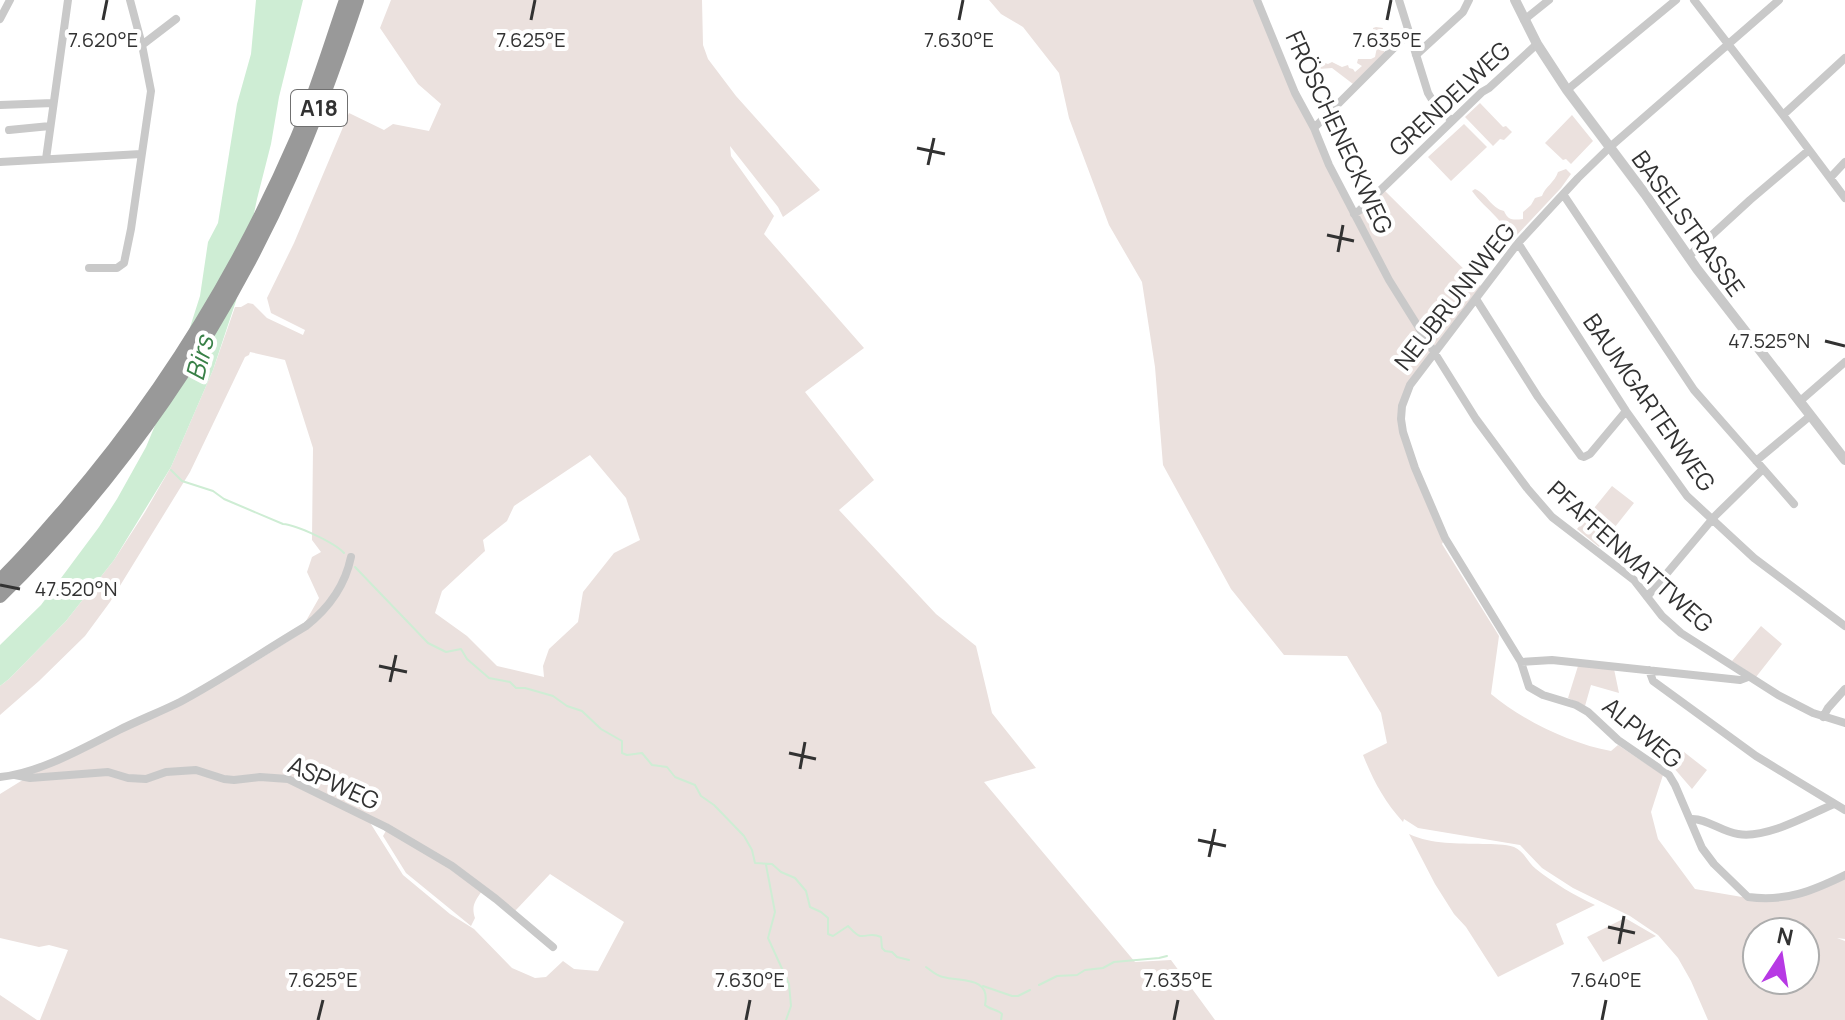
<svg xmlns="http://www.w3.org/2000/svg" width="1845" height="1020" font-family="Manrope,sans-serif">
<rect width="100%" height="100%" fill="#fff"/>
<path fill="#ebe1de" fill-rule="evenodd" d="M391,0h311l1,45 5,14 28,37 84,94 -37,27 -5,-10 -48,-61 1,10 43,60 -10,18 100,114 -59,44 69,88 -35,30 97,104 40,32 16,67 44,55 -52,14 151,180 36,-2 44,60h-1175l28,-70 -19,-5 -10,2 -39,-9v-144l34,-21 173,-83 48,-28 43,-27 21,-37 -12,-26 5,-15 9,-5 -9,-12 1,-92 -28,-88 -35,-8 -1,3 -4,2 -55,115 -80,130 -25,34 -46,45 -39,34v-29l9,-7 57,-58 48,-61 31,-48 26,-45 42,-97 22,-63h6l7,-4 5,1 14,14 36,17 2,-5 -34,-17 -4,-15 27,-55 55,-130 35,17 9,-6 36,7 12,-27 -23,-20 -38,-56zM590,455l36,43 14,42 -26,13 -31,39 -5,30 -29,27 -6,17 1,11 -47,-11 -30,-30 -32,-23 7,-22 43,-40 -2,-11 24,-19 7,-15zM369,821l88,45 58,45 35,-37 74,48 -26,49 -24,-2 -11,-8 -17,16 -11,1 -23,-10 -38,-39 -24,-15 -47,-39z
M989,0h268l96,213 29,-25 101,100 -79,110 -1,34 42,106 -3,6 57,92 -8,58c31,26 80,50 120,57l7,-6 45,30 -12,37 7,27 37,50 53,9 29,1 68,-24v64l-8,-1 8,3v79h-137l-17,-39 -13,-23 -20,-23 -28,-19 -57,-28 -31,-20 -22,-23 -102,-17 -14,-9 -1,3c-19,-21 -30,-42 -40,-67l24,-12 -6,-30 -34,-57 -63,-1 -53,-66 -68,-124 -8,-98 -13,-85 -33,-57 -40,-107 -10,-45 -36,-46 -22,-13zM1757,932h48v48h-48z
M1376,27l7,1 -4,10 6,15 -32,31 -21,-16 -13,1 -7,-12 2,-3 6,3 -1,4 9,3 4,-2 10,5 6,-2 1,3 4,1 2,3 7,-6 -5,-3 1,-4h13l4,-2 2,-10 -9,-9 1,-6 4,-1v-3z
M1480,103l23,24 3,-1 6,6 -8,8 -4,-1 -7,7 -28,-29z
M1572,115l21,26 -22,23 -5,-5 -3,1 -18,-17z
M1464,124l23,23 -36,34 -23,-24z
M1566,169l5,5 -10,14 -45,48c-13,-6 -11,-10 -20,-19 -8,-9 -17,-16 -24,-26l3,-2c12,5 16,19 29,22 4,10 10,9 19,8v-7l8,-7 4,-7 7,-2c3,-9 13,-14 16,-24z
M1612,486l22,17 -35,44 -22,-18z
M1761,626l21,18 -26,33 -24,-16z
M1578,666l36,3 5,24 -28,-8 -6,21 -17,-8z
M1684,752l23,18 -15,19 -19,-22z
M387,829l57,33 38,29c-7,10 -11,15 -7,27l-4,8 -65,-53 -23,-37z
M1409,834c24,11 48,9 74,10 10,0 22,0 31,3 10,4 14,16 22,22 19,15 38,26 59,36l-39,19 8,20 -66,33 -32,-50 -12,-13 -19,-30z
M1625,918l31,18 -53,26 -16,-25z
M0,995l37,25h-37z"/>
<path fill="#ceedd4" d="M256,0h47l-24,97 -8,47 -14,55 -21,102 -23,69 -42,97 -57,93 -48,61 -57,58 -9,7v-41l41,-40 58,-78 18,-28 29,-52 25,-60 29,-91 8,-54 10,-19 19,-119 14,-50z"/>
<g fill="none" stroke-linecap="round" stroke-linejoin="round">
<path stroke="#ceedd4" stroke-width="2" d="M171,470l11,11 31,10 11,8 59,25c14,1 52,19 61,29
M355,567l73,76 18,9 15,-3 6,10 22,19 21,4 6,6h9l28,8 14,10 15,5 19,18 21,12v12l5,2 15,-2 10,12 15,2 8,10 20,8 6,11 13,9 30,31 8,14 3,13 17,1 9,8 14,6 11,13 4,16 11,5 7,6v16l5,2 15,-10c3,3 8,9 12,10 9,1 10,-4 21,1l1,11 3,3 7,1 5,5 12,3
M766,865l9,47 -7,26 21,46 2,22 -5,14
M926,967c6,4 10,9 17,10 18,5 48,-1 42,28 5,5 12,4 17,9l-1,6
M1039,985l18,-9 20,-1 8,-5 18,-2 11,-6 45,-4 8,-2
M983,986l29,10h6l12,-6"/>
<path stroke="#c9c9c9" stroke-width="8" d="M1257,0l38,93 19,35 15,37 60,115 87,139 51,69 25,29 82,63 28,36 19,17 97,62 35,18 32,10
M1399,0l29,93 6,10 18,18
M1694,0l89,115 62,83
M1779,0l-169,147 -32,31 -60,65 -108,142 -8,21 -1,13 2,13 12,36 30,70 76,124 8,25 14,8 33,10 12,7 30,28 51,35 6,10 27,63 12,16 34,33c38,5 64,-6 97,-22
M0,19l10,-19
M1524,20l25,-20
M142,45l34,-26
M1416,55l47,-43 6,-12
M1567,90l109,-90
M0,105l53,-2
M1783,115l62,-57
M1314,128l95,-95
M9,130l41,-4
M46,159l22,-159
M0,162l141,-8
M1830,178l15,-16
M1563,194l131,196 100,114
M1354,214l6,-4 122,-118 7,-4 48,-44
M1518,243l108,168 61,85 67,62 91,68
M1688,257l62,-57 59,-50
M89,268h28l7,-5 7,-34 20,-138 -9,-46 -12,-45
M1476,299l62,98 43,59 3,1 6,-3 36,-43
M1799,402l46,-40
M1756,461l54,-45
M1647,597l68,-81 48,-47
M1521,662l31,-2 188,20 8,-3
M1649,670l4,11 103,75 89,54
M1823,717l5,-9 17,-19
M15,775l15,3 78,-6 20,6 18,1 20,-7 30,-2 28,9 10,1 26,-3 28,2 98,48 66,39 44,33 57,48
M0,777c38,-3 85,-30 119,-47 20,-10 41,-18 61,-28 43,-23 84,-51 126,-76 23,-18 39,-40 45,-69
M1691,819c15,-1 31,13 47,15 29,5 70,-19 96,-30"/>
<path stroke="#c9c9c9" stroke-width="10" d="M1515,0l22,44 30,46 78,104 52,75 148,191"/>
<path stroke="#999" stroke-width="14" d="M0,580c24,-22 44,-47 66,-72 95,-110 173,-236 231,-370 19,-45 33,-92 49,-138
M0,596c119,-116 223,-267 290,-419 26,-58 47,-117 67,-177"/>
</g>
<path fill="none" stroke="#323232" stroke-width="3" d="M103,20l4,-20M531,20l4,-20M959,20l4,-20M1387,20l4,-20M917,148l28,6M928,165l6,-27M1327,235l27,6M1338,252l5,-27M1825,341l20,5M0,585l20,4M379,666l28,6M390,682l6,-27M789,753l27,6M800,769l5,-27M1198,840l28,6M1209,857l6,-28M1608,927l27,6M1619,944l5,-28M318,1020l5,-20M746,1020l4,-20M1174,1020l4,-20M1602,1020l4,-20"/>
<g text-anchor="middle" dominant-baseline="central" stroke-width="8" stroke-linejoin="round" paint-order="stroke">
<rect fill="#fff" stroke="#707070" stroke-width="2" x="291" y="90" width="56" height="36" rx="6"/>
<g font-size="22" font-weight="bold" fill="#323232">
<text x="319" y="108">A18</text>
</g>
<g font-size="24" fill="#323232" stroke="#fff">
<text transform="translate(1449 98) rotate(-43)">GRENDELWEG</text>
<text transform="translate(1340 132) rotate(65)">FRÖSCHENECKWEG</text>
<text transform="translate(1689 223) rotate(54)">BASELSTRASSE</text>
<text transform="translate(1454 296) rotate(-52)">NEUBRUNNWEG</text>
<text transform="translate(1650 402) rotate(55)">BAUMGARTENWEG</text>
<text transform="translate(1631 556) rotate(42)">PFAFFENMATTWEG</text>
<text transform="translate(1643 732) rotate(40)">ALPWEG</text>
<text transform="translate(334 782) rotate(24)">ASPWEG</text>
</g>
<g font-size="26" font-style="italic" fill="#388047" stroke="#fff">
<text transform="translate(199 358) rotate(-76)">Birs</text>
</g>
</g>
<g font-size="20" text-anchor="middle" fill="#323232" stroke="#fff" stroke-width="8" stroke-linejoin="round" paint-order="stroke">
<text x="103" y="47">7.620°E</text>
<text x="531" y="47">7.625°E</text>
<text x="959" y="47">7.630°E</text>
<text x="1387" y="47">7.635°E</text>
<text x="1769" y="348">47.525°N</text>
<text x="76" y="596">47.520°N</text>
<text x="323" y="987">7.625°E</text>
<text x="750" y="987">7.630°E</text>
<text x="1178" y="987">7.635°E</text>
<text x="1606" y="987">7.640°E</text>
</g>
<g transform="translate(1781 956) rotate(12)"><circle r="38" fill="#ffffff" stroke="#adadad" stroke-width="2"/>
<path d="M0-6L14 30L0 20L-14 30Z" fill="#b739e4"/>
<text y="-12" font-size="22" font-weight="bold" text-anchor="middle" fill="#323232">N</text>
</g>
</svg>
